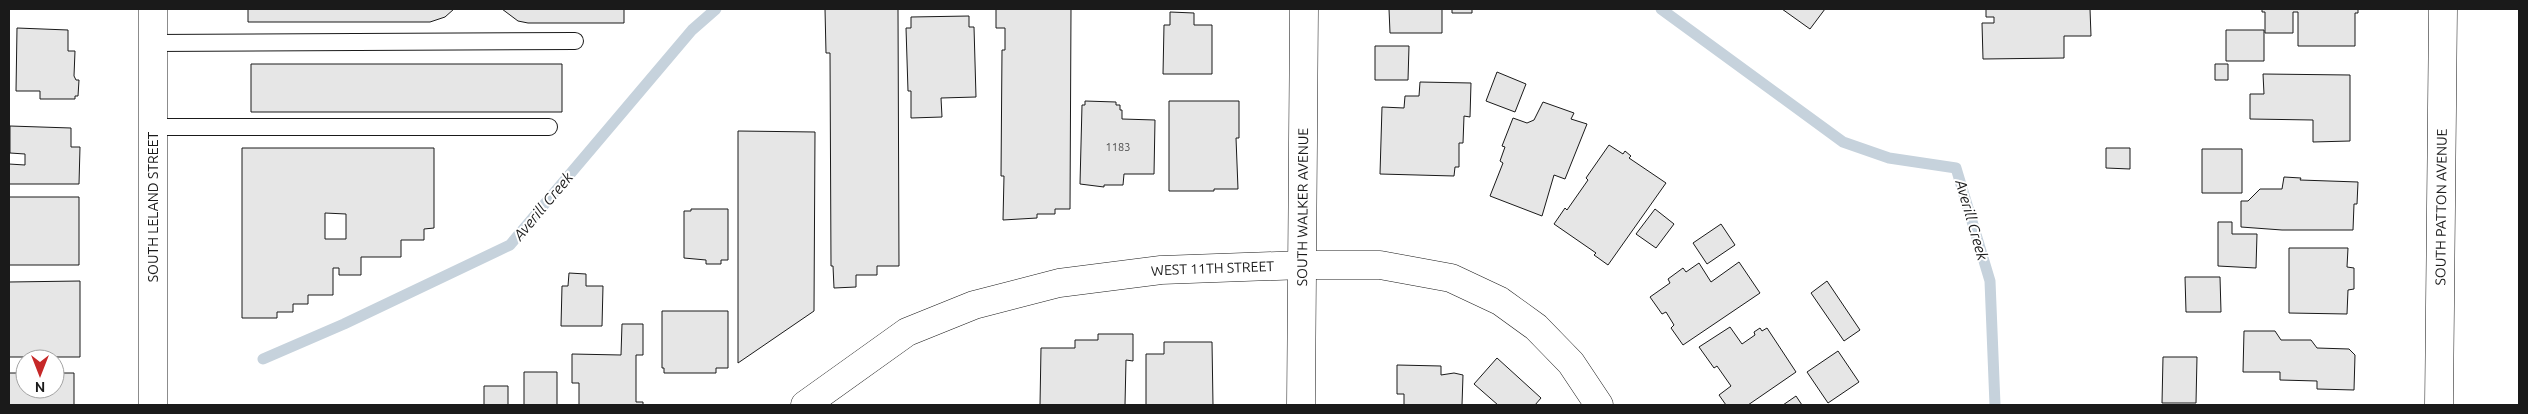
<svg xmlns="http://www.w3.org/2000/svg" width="2528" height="414" font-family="Ubuntu,sans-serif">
<rect width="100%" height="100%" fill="#fff"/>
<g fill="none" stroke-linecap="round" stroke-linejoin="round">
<path stroke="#c6d2dc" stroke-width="11" d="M1661,9l182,133 46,16 67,10 34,113 5,124
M263,359l81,-35 166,-79 182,-215 24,-21"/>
</g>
<path fill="#e6e6e6" stroke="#1a1a1a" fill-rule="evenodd" d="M248,9h206l-9,8 -15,5h-182z
M502,9h122v14h-96l-10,-2z
M825,9h73l1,257h-22v9h-21v12l-22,1 -1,-22h-2l-1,-213h-4z
M996,9h75l-1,200h-15v5h-18v4l-34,2 1,-44h-3l1,-126h3v-22h-9z
M1389,9h53v24h-52z
M1452,9h20v4h-20z
M1782,9h43l-15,20z
M1986,9h104l1,27h-27v22l-81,1 -1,-36h12v-6h-8z
M2262,9h96v4h-3v33h-57v-34h-5v21h-28v-21h-3z
M1170,12l24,1v12h18v49h-49l1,-49h6z
M969,16v11h5l2,70 -35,1 1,19 -31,1v-27h-3l-2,-63h5v-11z
M17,28l51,2v21h7l-1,25 2,4h3l-1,16h-3v3h-35v-8h-24z
M2226,30h38v31h-38z
M1375,46h34l-1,34h-33z
M251,64h311v48h-311z
M2215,64h13v16h-13z
M1497,72l29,12 -11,28 -29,-11z
M2263,74l87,1v66l-37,1v-22l-63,-1v-25h14z
M1420,82l51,1 -1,34 -6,-1 -1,27h-4v24h-4l-1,9 -74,-2 2,-67 22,1 1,-12h14z
M1085,101l31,1v3h4v5h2v9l33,1 -1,54h-30l-1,11h-19v2l-24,-3 2,-79h3z
M1169,101h70v37h-3l2,51h-24v2h-45z
M1543,102l31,11 -3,6 16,5 -22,55 -11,-4 -12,41 -52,-20 13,-33 -3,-2 5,-14 -3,-1 11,-28 14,5 7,-3z
M10,126l61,2v19h9l-1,37h-70v-20l16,1v-11l-15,-1z
M738,131l77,1 -1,179 -76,52z
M1609,145l14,9 2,-3 6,5 -2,2 37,25 -58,82 -14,-10 2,-2 -42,-29 11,-16 2,2 21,-30 -2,-2z
M242,148h192v80l-10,1v11h-23v17h-40v18h-22v-7h-6v27h-25v9h-15v8h-16v6h-35zM325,213l21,1v25h-21z
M2106,148h24v21l-24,-1z
M2202,149h40v44h-40z
M2284,177l17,1 -1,2 58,2 -1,22h-3l-1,26h-71l-41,-3v-26h7l12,-12h22z
M9,197h70v68h-70z
M691,209h37v51h-7v4h-15v-4l-22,-2v-47h7z
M1655,209l19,15 -18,24 -20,-14z
M2218,222h14v12h25l-1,34 -38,-2z
M1721,224l14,21 -28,19 -14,-21z
M2289,248h59l-1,19 7,1v21l-6,1 -1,24 -58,-1z
M1739,262l21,31 -77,52 -12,-17 3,-3 -8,-13 -4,2 -12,-17 20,-14 -2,-4 15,-11 3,4 13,-9 12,19z
M569,273l17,1v12h17l-1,40h-41l1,-40h6z
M2185,277h35l1,35h-35z
M80,281v76h-71v-75z
M1827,281l33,49 -16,11 -33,-48z
M662,311h66v57h-12v5h-52v-5h-2z
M622,324h21v31h-7v47h7v3h-64v-22h-7v-29l49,1z
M1730,327l12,17 13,-9 -1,-3 6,-4 2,3 5,-3 29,44 -48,33h-22l-7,-10 12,-9 -14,-20 -3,2 -15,-21z
M2244,331h31l6,9h30l6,8 32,1 6,6 -1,35 -37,-1v-8l-37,-1v-8h-37z
M1098,334h35v27l-7,-1 -1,45h-85l1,-57h34v-8h23z
M1164,342h48l1,63h-67v-51h18z
M1838,351l21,31 -31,21 -21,-31z
M2163,357h34l-1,46h-34z
M1497,358l44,40 -6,7h-37l-24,-21z
M1397,365l44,1v9l13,-2 9,2 -1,30h-58v-11h-7z
M524,372h33v33h-33z
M9,373h16v16h30v-16h19v32h-65z
M484,386h24v19h-24z
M1796,396l6,9h-19z"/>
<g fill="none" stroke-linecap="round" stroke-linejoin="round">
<g stroke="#1a1a1a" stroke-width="18">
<path id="lane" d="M153,43l422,-2
M153,127h396"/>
</g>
<g stroke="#1a1a1a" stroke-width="29">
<g id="street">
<path d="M153,9v396"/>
<path id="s1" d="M805,405l102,-73 67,-27 85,-22 102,-13 142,-5h77l71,13 49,23 36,26 35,36 28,42"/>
<path id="s2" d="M1301,405l3,-396"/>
<path id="s3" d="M2439,405l4,-396"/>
</g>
</g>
<use href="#lane" stroke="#fff" stroke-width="16"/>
<use href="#street" stroke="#fff" stroke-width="28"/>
</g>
<g text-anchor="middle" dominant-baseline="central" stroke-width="4" stroke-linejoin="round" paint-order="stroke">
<g font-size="11" fill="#4d4d4d">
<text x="1118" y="147">1183</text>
</g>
<g font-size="14" fill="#1a1a1a" stroke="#fff">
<text transform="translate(153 207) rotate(-90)">SOUTH LELAND STREET</text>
<text stroke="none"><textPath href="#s2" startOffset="198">SOUTH WALKER AVENUE</textPath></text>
<text stroke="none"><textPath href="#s3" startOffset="198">SOUTH PATTON AVENUE</textPath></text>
<text stroke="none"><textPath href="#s1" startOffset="440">WEST 11TH STREET</textPath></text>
</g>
<g font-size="15" font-style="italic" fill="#1a1a1a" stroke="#fff">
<text transform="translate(543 206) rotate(-50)">Averill Creek</text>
<text transform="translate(1972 220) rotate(74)">Averill Creek</text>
</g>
</g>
<rect width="2528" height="414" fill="none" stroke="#1a1a1a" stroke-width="20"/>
<g transform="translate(40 374) rotate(180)"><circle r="24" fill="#ffffff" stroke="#a3a3a3"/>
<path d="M0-4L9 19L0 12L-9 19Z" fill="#c62828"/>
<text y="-8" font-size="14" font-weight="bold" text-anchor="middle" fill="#1a1a1a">N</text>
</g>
</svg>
